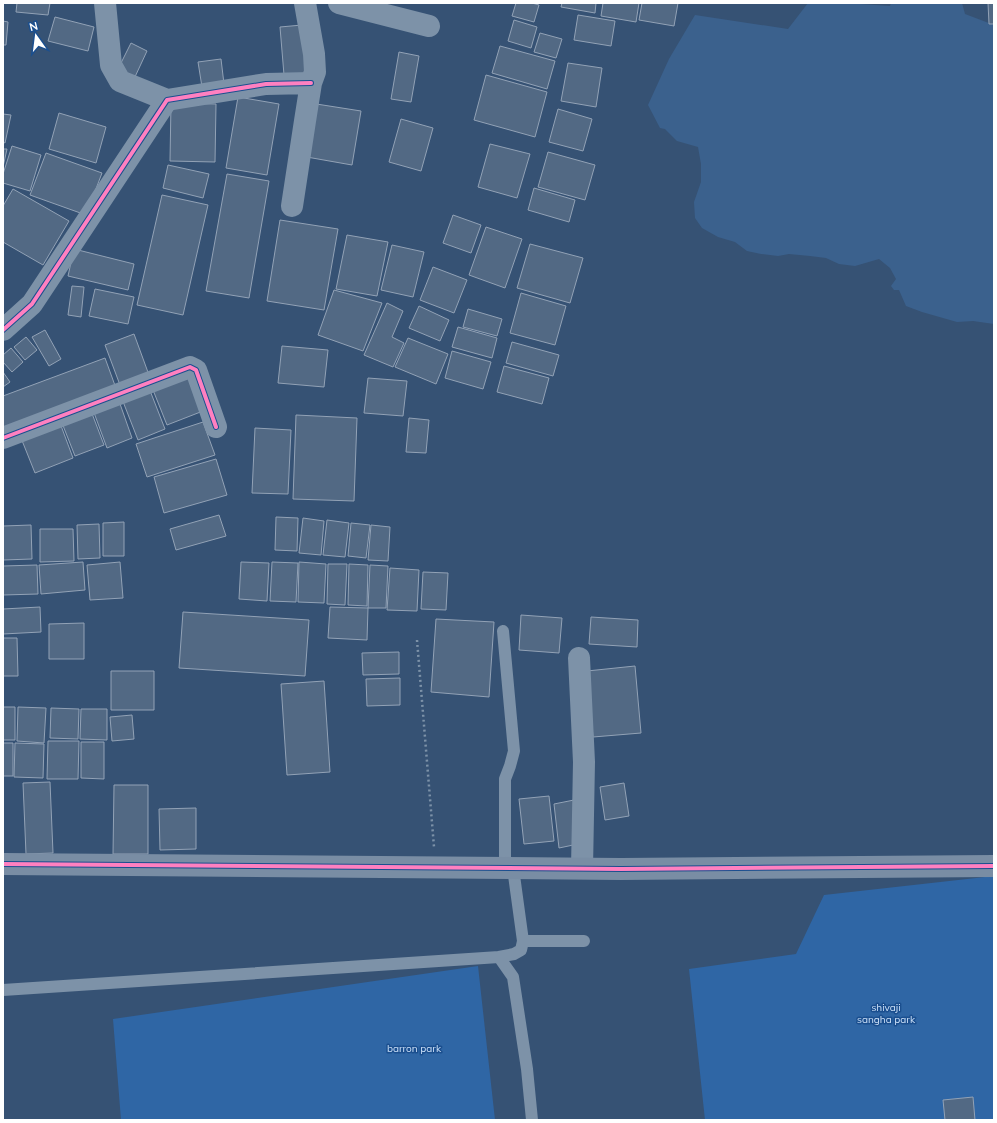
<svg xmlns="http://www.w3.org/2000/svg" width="997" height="1123" font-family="Mulish,sans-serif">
<rect width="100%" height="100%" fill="#365274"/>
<path fill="#2f66a5" d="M994,876v244h-289l-16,-151 107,-15 28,-59z
M478,966l17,154h-374l-8,-101z"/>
<path fill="#3b618d" d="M808,3h37l45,3 1,-3h71l3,11 29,11v299l-21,-3 -16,1 -35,-10 -16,-6 -7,-16h-5l-3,-4 5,-7 -6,-11 -11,-9 -24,7 -16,-2 -13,-6 -16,-2 -21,-2 -11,2 -17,-2 -14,-3 -12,-9 -17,-5 -16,-9 -7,-10 -1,-16 7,-20v-18l-3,-17 -21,-6 -12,-12 -5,-1 -12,-23 21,-46 26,-44 93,14z"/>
<path fill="#526984" stroke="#92a2b6" d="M17,3h33l-2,12 -32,-3z
M516,3h16l7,2 -5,17 -22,-6z
M562,3h34l-1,10 -34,-6z
M603,3h36l-3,19 -35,-6z
M642,3h36l-4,23 -35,-6z
M988,3h6v21h-5z
M578,15l37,6 -4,25 -37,-6z
M55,17l39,10 -6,24 -40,-10z
M514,20l23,7 -6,21 -23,-7z
M3,21l5,1 -2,23h-3z
M302,25l4,48 -22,2 -4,-48z
M540,33l22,6 -6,19 -22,-6z
M131,43l16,8 -13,28 -17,-8z
M500,46l55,15 -8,28 -55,-16z
M399,52l20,4 -8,46 -20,-3z
M221,59l3,25 -22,3 -4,-25z
M568,63l34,5 -6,39 -35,-6z
M486,75l61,17 -12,45 -61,-17z
M238,97l41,7 -12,71 -41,-7z
M171,103l45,1 -1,58 -45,-1z
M310,103l51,8 -9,54 -51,-9z
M558,109l34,10 -9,32 -34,-9z
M59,113l47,14 -10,36 -47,-14z
M3,114l8,1 -6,28 -2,-1z
M401,119l32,9 -12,43 -32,-9z
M490,144l40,10 -13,44 -39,-11z
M12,146l29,9 -11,36 -27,-8v-9z
M3,149h4l-4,18z
M548,152l47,13 -10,35 -47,-13z
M46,153l56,20 -16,42 -56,-20z
M168,165l41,9 -6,24 -40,-10z
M227,174l42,7 -20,117 -43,-7z
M534,188l41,12 -6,22 -41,-12z
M13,189l56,32 -26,44 -40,-23v-36z
M162,195l46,10 -25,110 -46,-10z
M453,215l28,10 -10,28 -28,-10z
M280,220l58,9 -14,81 -57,-9z
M486,227l36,12 -17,49 -36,-13z
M347,235l41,7 -11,54 -41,-7z
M530,244l53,14 -13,45 -53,-15z
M392,245l32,7 -11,45 -32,-7z
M74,249l60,15 -6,26 -60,-14z
M433,267l34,13 -13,33 -34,-13z
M72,286l12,1 -3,30 -13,-2z
M95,289l39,8 -6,27 -39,-8z
M334,290l48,13 -19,48 -45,-16z
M521,293l45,13 -11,39 -45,-12z
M387,303l16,8 -11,26 12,6 -11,24 -29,-12z
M419,306l30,14 -9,21 -31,-13z
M468,309l34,10 -5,17 -34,-9z
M458,327l39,11 -5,20 -40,-11z
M45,330l16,29 -12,7 -17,-29z
M134,334l15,41 -29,10 -15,-40z
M26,337l11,13 -12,10 -11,-13z
M408,338l40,16 -12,30 -41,-17z
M512,342l47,13 -6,21 -47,-13z
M282,346l46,4 -4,37 -46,-4z
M11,348l12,14 -11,10 -9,-10v-7z
M452,351l39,11 -8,27 -38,-11z
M105,358l12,33 -114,43v-38z
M504,366l45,12 -7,26 -45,-12z
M187,370l16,41 -36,14 -16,-40z
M3,372l7,10 -7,5z
M368,378l39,3 -4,35 -39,-3z
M149,388l16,41 -27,11 -16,-41z
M119,401l13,37 -25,10 -14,-38z
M91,411l13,34 -29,11 -13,-33z
M296,415l61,3 -3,83 -61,-2z
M409,418l20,2 -3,33 -20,-1z
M203,422l12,33 -68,22 -11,-33z
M60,423l13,35 -38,15 -14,-35z
M255,428l36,2 -3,64 -36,-1z
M216,459l11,36 -63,18 -10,-36z
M219,515l7,21 -50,14 -6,-21z
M276,517l22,1 -1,33 -22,-1z
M303,518l21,3 -3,34 -22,-2z
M327,520l22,3 -4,34 -22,-2z
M124,522v34h-21v-33z
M351,523l19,2 -4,33 -18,-2z
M99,524l1,34 -22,1 -1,-34z
M31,525l1,34 -29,1v-34z
M371,525l19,2 -2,34 -20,-1z
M40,529h33l1,32 -34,1z
M83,562l2,28 -44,4 -2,-29z
M120,562l3,36 -33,2 -3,-35z
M241,562l28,1 -2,38 -28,-2z
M272,562l26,1 -2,39 -26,-1z
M299,562l27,2 -2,39 -26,-1z
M328,564h19l-2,41 -18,-1z
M349,564l19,1 -1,41 -19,-1z
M37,565l1,29 -35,1v-29z
M370,565l18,1 -2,42h-18z
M390,568l29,2 -2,41 -30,-1z
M423,572l25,1 -2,37 -25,-1z
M40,607l1,25 -38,2v-25z
M330,607l38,1 -1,32 -39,-2z
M183,612l126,8 -4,56 -126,-8z
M521,615l41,3 -3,35 -40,-3z
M591,617l47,3 -1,27 -48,-3z
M436,619l58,3 -5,75 -58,-5z
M84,623v36h-35v-35z
M3,638h14l1,38h-15z
M399,652v22l-36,1 -1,-22z
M635,666l6,67 -48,4 -6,-66z
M111,671h43v39h-43z
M400,678v27l-33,1 -1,-27z
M324,681l6,91 -43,3 -6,-91z
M3,707h12v33h-12z
M18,707l28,1 -2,35 -27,-2z
M51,708l28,1 -1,30 -28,-1z
M81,709h26v31l-27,-1z
M132,715l2,24 -22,2 -2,-24z
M48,741h31l-1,38h-31z
M81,742h23v37l-23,-1z
M3,743h10v33h-10z
M15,743l29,1 -1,34 -29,-1z
M50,782l3,71 -27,1 -3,-71z
M624,783l5,33 -24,4 -5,-33z
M114,785h34v69h-35z
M549,796l5,45 -30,3 -5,-45z
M574,800l4,44 -19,4 -5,-44z
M196,808v41l-36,1 -1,-41z
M973,1097l2,23h-30l-2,-20z"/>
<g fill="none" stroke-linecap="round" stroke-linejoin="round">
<path stroke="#7d92a8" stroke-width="2.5" stroke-dasharray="2 3" stroke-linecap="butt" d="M417,640l17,207"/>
<path stroke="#7d92a8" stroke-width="12" d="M503,631l11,120 -4,15 -5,13v89
M523,941h61
M499,957l15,-3 7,-4 2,-9 -10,-73
M3,990l496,-33 14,20 14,92 5,51"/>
<path stroke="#7d92a8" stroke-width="22" d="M105,3l6,62 9,16 47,19
M339,3l90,23
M292,206l13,-85 6,-38 4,-11 -1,-18 -9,-51
M3,330l29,-26 135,-204 99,-16 45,-1
M3,438l187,-71 6,3 20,57
M579,658l5,104 -2,106"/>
<path stroke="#798da4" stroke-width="22" d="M3,864l618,5 373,-3"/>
<g stroke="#1b4f8f" stroke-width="6">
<path id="cycleway" d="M3,330l29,-26 135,-204 99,-16 45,-1
M3,438l187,-71 6,3 20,57
M3,864l618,5 373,-3"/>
</g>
<use href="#cycleway" stroke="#ff80c0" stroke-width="4"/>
</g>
<g text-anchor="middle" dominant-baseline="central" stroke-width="3" stroke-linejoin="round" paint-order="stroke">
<g font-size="10" fill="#cfe3fa" stroke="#1b4f8f">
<text x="886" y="1007">shivaji<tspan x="886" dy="12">sangha park</tspan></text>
<text x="414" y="1048">barron park</text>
</g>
</g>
<rect width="997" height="1123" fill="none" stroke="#ffffff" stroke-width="8"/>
<g transform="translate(36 36) rotate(346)" stroke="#1b4f8f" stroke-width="3" paint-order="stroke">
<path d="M0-3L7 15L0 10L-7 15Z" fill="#ffffff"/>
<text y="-6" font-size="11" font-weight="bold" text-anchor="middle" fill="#ffffff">N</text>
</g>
</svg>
